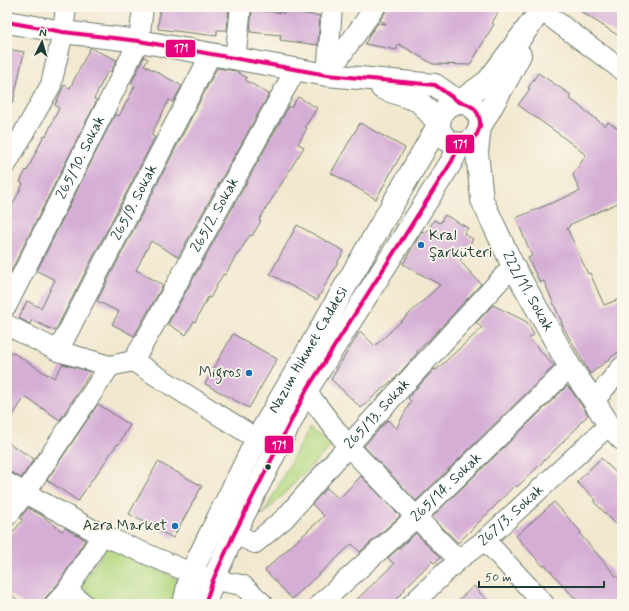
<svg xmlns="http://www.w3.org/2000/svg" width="629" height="611" font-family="Mynerve,sans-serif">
<rect width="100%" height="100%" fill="#fbf7ec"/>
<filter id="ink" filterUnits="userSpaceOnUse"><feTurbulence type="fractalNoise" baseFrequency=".025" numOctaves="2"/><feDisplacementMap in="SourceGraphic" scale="8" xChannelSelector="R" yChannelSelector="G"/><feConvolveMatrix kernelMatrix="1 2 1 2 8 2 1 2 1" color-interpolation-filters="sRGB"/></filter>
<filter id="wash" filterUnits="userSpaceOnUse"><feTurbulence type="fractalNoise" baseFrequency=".012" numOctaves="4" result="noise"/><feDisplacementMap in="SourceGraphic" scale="16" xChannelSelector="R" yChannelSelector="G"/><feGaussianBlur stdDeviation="0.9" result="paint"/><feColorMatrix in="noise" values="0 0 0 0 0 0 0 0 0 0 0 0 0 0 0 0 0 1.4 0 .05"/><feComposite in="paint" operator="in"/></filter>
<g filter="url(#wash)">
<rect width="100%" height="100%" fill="#f2e8cf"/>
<path fill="#b4d880" stroke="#6a8a5a" d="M310,425l22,20 -69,70z
M107,547l71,32 -5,25h-71l-22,-16z"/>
<g id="blocks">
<path fill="#d5aed6" d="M160,7h69l-2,23h-10v6l-59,-7z
M386,7h115l-9,16 2,1 -24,41 -37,-1 -34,-20 -3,6 -31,-6 5,-10 8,-11 8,1 -6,-4 5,-7z
M574,7h48v31z
M252,10l32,3v-2l36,5 -2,29 -38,-5 1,-5 -31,-3z
M90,48l27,12 -6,12 -3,-2 -14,29 3,1 -90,179v-63l16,-32 -3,-2 6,-12 1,1 17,-36 2,1 13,-28 -4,-3 9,-20 6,3z
M7,49l17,3 -11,51 -6,-1z
M144,57l4,2 -4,6 38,21 -9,16 -4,-2 -18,35 4,2 -100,194 -23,-11 -2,4 -11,-6 8,-17 14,7 14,-28 -18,-9 78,-157 4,2 16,-30 -4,-2z
M217,68l19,3 11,7 -2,2 24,14 -91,163 -27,-16 -15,29 27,15 -29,51 -22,-12 7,-12 -22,-11z
M538,73l33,22 -2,3 36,28 3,-4 14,9v70l-53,24 1,1 -3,2 21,46 2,-1 14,32 18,-7v51l-32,25 -29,-51h1l-18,-42 -4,2 -12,-25 4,-2 -16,-38 64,-27 -7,-16 13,-20 -27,-21 -41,-29 12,-16 -2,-1z
M298,97l19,11 -12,19 2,1 -9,16 6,3 -45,73 2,1 -9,15 -2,-1 -12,19h-1l-12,21 -2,-1 -13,24 -2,-1 -13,25 -1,-1 -8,14 -18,-11 121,-218 2,2z
M360,123l45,25 -29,51 -45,-26z
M445,215l23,13 -4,6 9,5 -13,22 21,23 -52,56 -12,11 1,1 -26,30 -1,-1 -30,27 -30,-29 29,-48 15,15 65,-61 -37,-21 19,-33 4,2 8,-13 6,3z
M297,225l47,26 -27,49 -47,-26z
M493,305l34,17 7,13 -5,3 25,28 -138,135 -52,-55 24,-26 8,9 15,-28 -3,-3 26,-29 2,1 46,-42 -6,-5z
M233,334l44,25 -28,49 -44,-24z
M12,352l36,23v-1l6,4 9,-14 28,8 -31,48 -35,-23 -18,27v-65z
M567,386l4,4 17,25 -10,10 1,1 -15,14v1l-15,15 -32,31 -2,-2 -21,22 -36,36 -26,-26z
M98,404l32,21 -12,20 -1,-1 -23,34h-1l-15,23 -31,-21z
M7,442l27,17 -13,19 -8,-5 -6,-1z
M601,458l21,21v38l-6,7 -22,-22 2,-2 -19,-18z
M158,462l44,24 -29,52 -44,-24z
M361,476l39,40 -40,36 -8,-8 -60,55 -27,-29 59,-54 -12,-12 15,-16 12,11z
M554,502l27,30 -1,2 42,49v21h-42l-35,-39 -2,1 -27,-30z
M28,508l15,8 19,15 3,-3 11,7v-1l4,2 5,4 -24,40 -15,17 -2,4v3h-21l-16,-12v-53l16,-19 -3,-2z
M416,533l24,25 -6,5 -2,-2 -28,28 1,1 -14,14h-39l42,-40 -6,-6z
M474,586l16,18h-36z"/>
</g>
</g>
<g filter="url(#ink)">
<use href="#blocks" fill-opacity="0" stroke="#69796a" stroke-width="1"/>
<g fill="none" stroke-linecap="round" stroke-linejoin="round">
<g stroke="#69796a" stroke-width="22">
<g id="street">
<path d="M541,10l81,60"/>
<path d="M235,59l6,-52"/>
<path d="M327,75l48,-68"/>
<path d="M327,75l5,-68"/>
<path d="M7,163l44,-78 12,-53 3,-25"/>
<path id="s1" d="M7,305l132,-264 4,-34"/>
<path d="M7,325l51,26 52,15"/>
<path id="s2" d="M58,351l153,-297"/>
<path d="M133,361l124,78"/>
<path d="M306,391l42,55 68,71 42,43"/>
<path d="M594,401l28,-34"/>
<path d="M7,483l95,52 89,38 22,7 29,5 21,19"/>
<path id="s3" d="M7,516l18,-23 85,-127 23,-5 21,-36 142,-256"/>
<path id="s4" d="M234,534l21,9 30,-25 63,-72 165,-180"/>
<path d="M485,540l59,64"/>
<path d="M67,591l17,13"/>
<path d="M55,604l12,-13 35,-56"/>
<path id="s5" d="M320,604l96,-87 154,-150"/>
<path id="s6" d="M412,604l46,-44 27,-20 124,-115"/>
</g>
</g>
<g stroke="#69796a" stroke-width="24">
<g id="secondary">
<path d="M7,22l56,10 76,9 188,34 108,10 24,17 8,2 7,4 4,6 2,7v6l-3,7 -4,5 -7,4 -6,1 -7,-1 -6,-3 -4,-5 -3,-4 -1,-7 1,-6 3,-7 5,-5 11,-4 29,-21 53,-71"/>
<path id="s7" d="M520,55l-11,21 -29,51 -3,25 5,48 31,66 57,101 24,34 15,24 13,14"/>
<path d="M382,88l37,13 20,23"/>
<path id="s8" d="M184,604l7,-31 66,-134 182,-315"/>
<path d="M205,604l8,-24 21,-46 72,-143 146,-230 8,-17"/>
</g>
</g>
<use href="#street" stroke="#fff" stroke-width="20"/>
<use href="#secondary" stroke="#fff" stroke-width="22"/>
<g stroke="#fbf7ec" stroke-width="7">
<path id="bus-1" d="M7,22l56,10 76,9 188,34 108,10 24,17 8,2 7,4 4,6 2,7v6l-3,7 -4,5 -7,4 -6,1 -8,17 -146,230 -72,143 -21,46 -8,24"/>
</g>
<use href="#bus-1" stroke="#e5007d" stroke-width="4"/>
</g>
</g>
<g fill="#1f6fb2" stroke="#fbf7ec" stroke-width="1.5">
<circle cx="421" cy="245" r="4"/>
<circle cx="249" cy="373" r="4"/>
<circle cx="175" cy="526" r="4"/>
</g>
<circle fill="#1f3d34" stroke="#fbf7ec" stroke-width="1.5" cx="268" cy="467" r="3.5"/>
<g text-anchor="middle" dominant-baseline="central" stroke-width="3.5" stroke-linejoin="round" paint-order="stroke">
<g font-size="15" fill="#1f3d34" stroke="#fbf7ec">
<text stroke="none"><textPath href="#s1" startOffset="165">265/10. Sokak</textPath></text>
<text stroke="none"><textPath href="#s2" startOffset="167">265/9. Sokak</textPath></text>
<text stroke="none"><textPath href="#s3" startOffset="373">265/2. Sokak</textPath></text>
<text stroke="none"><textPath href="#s7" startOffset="258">222/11. Sokak</textPath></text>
<text stroke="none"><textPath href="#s8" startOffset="284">Nazım Hikmet Caddesi</textPath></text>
<text stroke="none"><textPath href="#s4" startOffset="201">265/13. Sokak</textPath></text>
<text stroke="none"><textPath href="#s5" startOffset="172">265/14. Sokak</textPath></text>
<text stroke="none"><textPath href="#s6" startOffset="133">267/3. Sokak</textPath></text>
</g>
<g font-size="15" fill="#1f3d34" stroke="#fbf7ec" text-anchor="end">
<text x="429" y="236" text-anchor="start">Kral<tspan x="429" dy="17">Şarküteri</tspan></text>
<text x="241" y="373">Migros</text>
<text x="167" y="526">Azra Market</text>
</g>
</g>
<g stroke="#fbf7ec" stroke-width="1.5">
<rect x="165" y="39" width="31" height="19" rx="4" fill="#e5007d"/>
<rect x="445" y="134" width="30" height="20" rx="4" fill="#e5007d"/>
<rect x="264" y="435" width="30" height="19" rx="4" fill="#e5007d"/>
</g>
<g font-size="11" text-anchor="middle" font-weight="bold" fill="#fff">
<text x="181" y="52">171</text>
<text x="460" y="148">171</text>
<text x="279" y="449">171</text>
</g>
<rect width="629" height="611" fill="none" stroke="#fbf7ec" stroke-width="24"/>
<g transform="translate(42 42) rotate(5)" stroke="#fbf7ec" stroke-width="3" paint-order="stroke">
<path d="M0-3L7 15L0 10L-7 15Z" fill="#1f3d34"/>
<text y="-6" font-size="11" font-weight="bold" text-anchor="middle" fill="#1f3d34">N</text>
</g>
<path d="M479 581v6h125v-6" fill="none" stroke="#1f3d34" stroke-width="2"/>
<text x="485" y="581" font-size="12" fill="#1f3d34" stroke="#fbf7ec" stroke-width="3" paint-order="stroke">50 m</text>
</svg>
